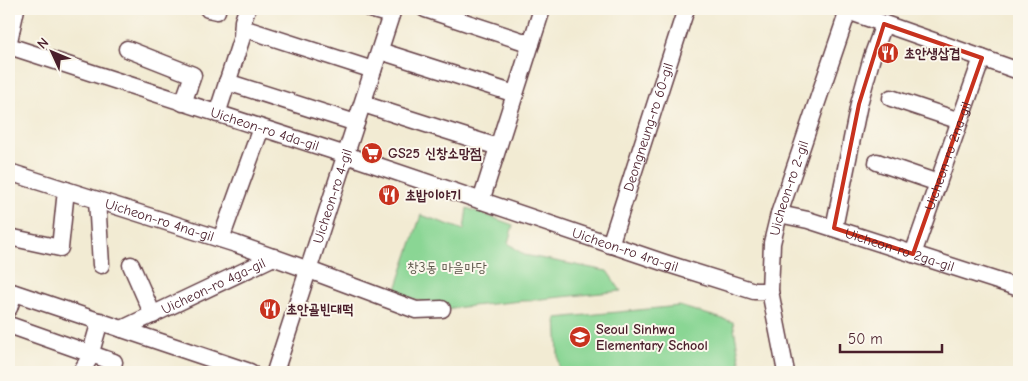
<svg xmlns="http://www.w3.org/2000/svg" width="1028" height="381" font-family="'Comic Neue','Poor Story',sans-serif">
<rect width="100%" height="100%" fill="#fbf7ec"/>
<filter id="ink" filterUnits="userSpaceOnUse"><feTurbulence type="fractalNoise" baseFrequency=".02" numOctaves="2"/><feDisplacementMap in="SourceGraphic" scale="10" xChannelSelector="R" yChannelSelector="G"/><feConvolveMatrix kernelMatrix="1 2 1 2 8 2 1 2 1" color-interpolation-filters="sRGB"/></filter>
<filter id="wash" filterUnits="userSpaceOnUse"><feTurbulence type="fractalNoise" baseFrequency=".0096" numOctaves="4" result="noise"/><feDisplacementMap in="SourceGraphic" scale="20" xChannelSelector="R" yChannelSelector="G"/><feGaussianBlur stdDeviation="1.12" result="paint"/><feColorMatrix in="noise" values="0 0 0 0 0 0 0 0 0 0 0 0 0 0 0 0 0 1.4 0 .05"/><feComposite in="paint" operator="in"/></filter>
<g filter="url(#wash)">
<rect width="100%" height="100%" fill="#f2ebd3"/>
<path fill="#8ad694" stroke="#6a7a60" d="M467,208l46,17 -5,18 16,12 83,16 14,20 -179,18 -47,-17 26,-77 43,15z
M679,306l54,16 9,50h-183l-3,-54z"/>
</g>
<g filter="url(#ink)">
<g fill="none" stroke-linecap="round" stroke-linejoin="round">
<g stroke="#633e44" stroke-width="19">
<g id="minor">
<path d="M208,9l9,2v-2"/>
<path d="M370,9l21,6"/>
<path d="M425,9l106,35"/>
<path d="M842,9l177,62"/>
<path d="M243,28l130,42"/>
<path d="M9,41l7,-32"/>
<path id="s1" d="M9,46l337,109 319,108 89,28h16"/>
<path d="M127,49l66,26 -10,28"/>
<path d="M380,51l135,43"/>
<path d="M227,82l129,41"/>
<path d="M891,98l69,23"/>
<path d="M363,104l135,43"/>
<path d="M217,114l25,-77 1,-16 4,-12"/>
<path d="M877,162l61,21"/>
<path id="s2" d="M9,172l227,72 73,26 107,40 26,-1"/>
<path d="M97,200l4,65"/>
<path d="M481,201l61,-192"/>
<path id="s3" d="M779,214l29,6 211,68"/>
<path d="M834,228l25,-124 13,-47 12,-33"/>
<path d="M9,237l51,11 6,-58"/>
<path d="M221,239l40,-111"/>
<path id="s4" d="M610,245l76,-236"/>
<path id="s5" d="M913,254l69,-196"/>
<path d="M131,265l22,50"/>
<path d="M9,291l241,81"/>
<path d="M9,308l5,-15"/>
<path d="M9,325l105,37 -5,10"/>
<path id="s6" d="M122,329l152,-72"/>
<path d="M81,372l8,-13 11,-38"/>
<path id="s7" d="M275,372l118,-363"/>
<path id="s8" d="M786,372l-16,-81 2,-48 7,-29 69,-203"/>
</g>
</g>
<use href="#minor" stroke="#fff" stroke-width="16"/>
</g>
</g>
<path fill="none" stroke="#c8321e" stroke-width="4" stroke-linejoin="round" d="M884,24l98,34 -69,196 -79,-26 25,-124z"/>
<defs>
<g id="restaurant-disc" transform="scale(1.125)"><circle r="9.5" fill="#c8321e" stroke="#fbf7ec"/><path d="M-5-6h1v4h1v-4h1v4h1v-4h1v5L-1.5 .5V6h-2V.5L-5-1ZM5-6V6H3V1.5H1.5Q1.5-4 5-6Z" fill="#fff"/></g>
<g id="supermarket-disc" transform="scale(1.125)"><circle r="9.5" fill="#c8321e" stroke="#fbf7ec"/><path d="M-6-5.5h2.5l.6 2H6L4.5 2H-2.5L-4.4-4H-6ZM-1.5 3.2a1.3 1.3 0 1 0 .1 0ZM3 3.2a1.3 1.3 0 1 0 .1 0Z" fill="#fff"/></g>
<g id="school-disc" transform="scale(1.125)"><circle r="9.5" fill="#c8321e" stroke="#fbf7ec"/><path d="M0-5L7-2L0 1L-7-2ZM-4 1L0 2.5L4 1V4Q0 6-4 4Z" fill="#fff"/></g>
</defs>
<g fill-rule="evenodd">
<use href="#restaurant-disc" x="888" y="53"/>
<use href="#supermarket-disc" x="372" y="153"/>
<use href="#restaurant-disc" x="389" y="195"/>
<use href="#restaurant-disc" x="270" y="309"/>
<use href="#school-disc" x="580" y="337"/>
</g>
<g text-anchor="middle" dominant-baseline="central" stroke-width="4" stroke-linejoin="round" paint-order="stroke">
<g font-size="14" font-weight="bold" fill="#4a1f2b" stroke="#fbf7ec" text-anchor="start">
<text x="904" y="53">초안생삽겹</text>
<text x="388" y="153">GS25 신창소망점</text>
<text x="405" y="195">초밥이야기</text>
<text x="286" y="309">초안골빈대떡</text>
<text x="596" y="329">Seoul Sinhwa<tspan x="596" dy="16">Elementary School</tspan></text>
</g>
<g font-size="14" fill="#4a1f2b" stroke="#fbf7ec">
<text stroke="none"><textPath href="#s4" startOffset="124">Deongneung-ro 60-gil</textPath></text>
<text stroke="none"><textPath href="#s1" startOffset="269">Uicheon-ro 4da-gil</textPath></text>
<text stroke="none"><textPath href="#s5" startOffset="104">Uicheon-ro 2na-gil</textPath></text>
<text stroke="none"><textPath href="#s8" startOffset="188">Uicheon-ro 2-gil</textPath></text>
<text stroke="none"><textPath href="#s7" startOffset="185">Uicheon-ro 4-gil</textPath></text>
<text stroke="none"><textPath href="#s2" startOffset="158">Uicheon-ro 4na-gil</textPath></text>
<text stroke="none"><textPath href="#s1" startOffset="649">Uicheon-ro 4ra-gil</textPath></text>
<text stroke="none"><textPath href="#s3" startOffset="126">Uicheon-ro 2ga-gil</textPath></text>
<text stroke="none"><textPath href="#s6" startOffset="101">Uicheon-ro 4ga-gil</textPath></text>
</g>
<g font-size="14" fill="#5d564a" stroke="#fbf7ec">
<text x="447" y="267">창3동 마을마당</text>
</g>
</g>
<rect width="1028" height="381" fill="none" stroke="#fbf7ec" stroke-width="30"/>
<g transform="translate(52 52) rotate(314)" stroke="#fbf7ec" stroke-width="4" paint-order="stroke">
<path d="M0-4L9 19L0 12L-9 19Z" fill="#4a1f2b"/>
<text y="-8" font-size="14" font-weight="bold" text-anchor="middle" fill="#4a1f2b">N</text>
</g>
<path d="M840 344v8h102v-8" fill="none" stroke="#4a1f2b" stroke-width="2.5"/>
<text x="848" y="344" font-size="15" fill="#4a1f2b" stroke="#fbf7ec" stroke-width="4" paint-order="stroke">50 m</text>
</svg>
